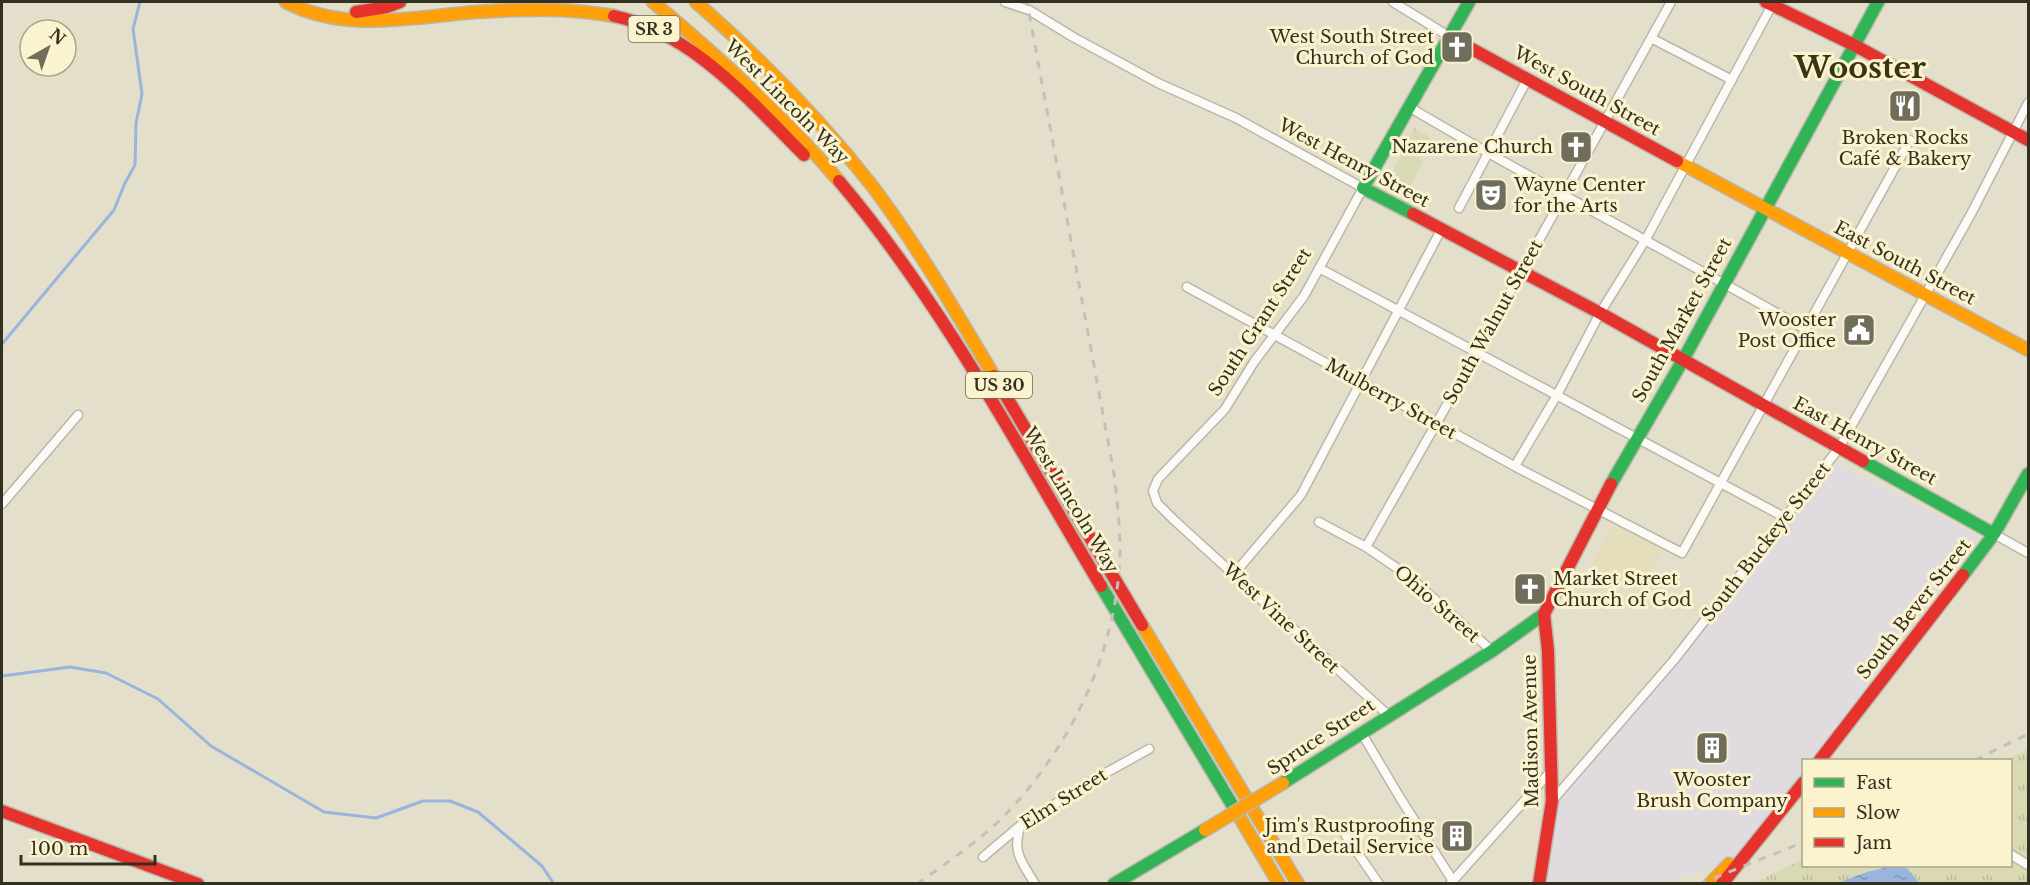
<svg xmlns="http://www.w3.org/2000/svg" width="2030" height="885" font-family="'Libre Baskerville',serif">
<defs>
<pattern id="park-tufts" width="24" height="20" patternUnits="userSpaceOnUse" patternTransform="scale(1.5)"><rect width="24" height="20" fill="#d9dab3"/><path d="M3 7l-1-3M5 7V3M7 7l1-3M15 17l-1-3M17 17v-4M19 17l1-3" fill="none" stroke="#bbbb9a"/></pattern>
<pattern id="water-ripples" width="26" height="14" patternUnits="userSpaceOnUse" patternTransform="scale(1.5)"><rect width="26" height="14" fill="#99b5de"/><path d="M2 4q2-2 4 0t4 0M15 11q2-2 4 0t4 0" fill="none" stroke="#7d94b4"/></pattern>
</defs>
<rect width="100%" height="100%" fill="#e3dfcb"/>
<path fill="#e5debc" d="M1621,527l42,22 -23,41 -48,-25 17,-35z"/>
<path fill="#e0dbde" d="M1836,463l143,74 -166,223h-9l-1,13 -62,84 -75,26 -120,1 9,-86z"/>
<path fill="url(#park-tufts)" d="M1414,128l16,9 -1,3 6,4 -1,8 -7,4 -22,-12z
M2028,749v134l-276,1 51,-25 1,7h206v-106h-5z"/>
<path fill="#d9dab3" d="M1404,151l19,10 -16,32 -20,-11z"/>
<path fill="url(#water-ripples)" d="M1901,866l7,3 11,14h-80c19,-9 40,-16 62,-17z"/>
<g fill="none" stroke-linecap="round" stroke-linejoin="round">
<path stroke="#99b5de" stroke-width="3" d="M2,344l112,-134 11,-27 10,-18 1,-42 6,-29 -9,-65 7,-27
M2,676l68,-9 36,6 52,26 53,47 113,66 52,6 47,-17h27l28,11 64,54 12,18"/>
<g stroke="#bab7a8" stroke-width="11">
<path id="street" d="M1005,2l24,8 44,27 85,46 78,35 127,70 -59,108 -50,66 -29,47 -67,70 -5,12 4,12 17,17 214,195
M1393,2l57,35
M1651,38l81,42
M1409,107c130,77 264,147 396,222
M1459,208l69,-130
M1319,268l465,249
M1187,287l329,180 166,86 228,-413
M1515,466l42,-71 43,-82 46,-74 126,-234
M2,504l76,-89
M1319,522l47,25 44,30 82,74
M1994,534l34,19
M1366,547l111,-195 194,-350
M1234,574l67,-79 140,-265
M1361,732l41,69 51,80
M1552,801l122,-141 165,-212 132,-234 57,-111
M1020,827c-8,26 2,35 15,57
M1346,836l33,48
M2010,854l18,11
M983,857l38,-32 81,-50 47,-26
M1450,884l101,-113"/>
</g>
<g stroke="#bab7a8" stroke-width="15">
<path id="fast" d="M1413,214l-50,-26 106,-186
M1863,461l131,73
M1611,484l72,-124 195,-358
M1963,575l31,-41 34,-60
M1101,586l139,232
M1283,783l209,-132 52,-37
M1114,884l91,-54"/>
</g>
<g stroke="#bab7a8" stroke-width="15">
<path id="slow" d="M286,2c59,31 126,15 190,10 47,-3 92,-4 138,4
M653,2c66,55 130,113 186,179
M696,2c65,57 124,117 177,185 45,60 83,125 121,189
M1677,161l351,189
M1142,625l156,259
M1240,818l39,66
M1710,884l19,-20"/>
</g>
<g stroke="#bab7a8" stroke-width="15">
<path id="jam" d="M1766,2l88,43 174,95
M356,12l31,-5 13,-5
M614,16c79,17 135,84 190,139
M1450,37l227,124
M839,181c104,123 180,268 262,405
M1413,214l187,99 263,148
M994,376l148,249
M1820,760l143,-185
M2,811l196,73
M1539,884l13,-83 -4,-150 -4,-37 67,-130
M1722,884l82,-102"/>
</g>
<use href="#street" stroke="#fbfaf7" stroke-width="8"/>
<use href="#fast" stroke="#30b455" stroke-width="12"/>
<use href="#slow" stroke="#ff9f0a" stroke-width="12"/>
<use href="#jam" stroke="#e5322d" stroke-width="12"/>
<path stroke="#c2c0bb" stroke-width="3" stroke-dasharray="8 8" stroke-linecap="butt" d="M1975,760l53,-26
M917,884c28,-20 58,-40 83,-64 70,-70 118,-169 120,-269 0,-26 -3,-52 -6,-77l-87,-472
M1699,884l105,-42"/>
<g stroke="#bab7a8" stroke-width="15" stroke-linecap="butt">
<path id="slow-bridge" d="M1205,830l78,-47"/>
</g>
<use href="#slow-bridge" stroke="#ff9f0a" stroke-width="12"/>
</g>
<defs>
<g id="church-square" transform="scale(1.725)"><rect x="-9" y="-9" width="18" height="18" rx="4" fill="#716d5c" stroke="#faf3ce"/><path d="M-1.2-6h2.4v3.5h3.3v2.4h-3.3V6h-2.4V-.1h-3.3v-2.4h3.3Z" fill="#fff"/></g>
<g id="restaurant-square" transform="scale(1.725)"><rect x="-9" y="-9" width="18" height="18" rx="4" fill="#716d5c" stroke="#faf3ce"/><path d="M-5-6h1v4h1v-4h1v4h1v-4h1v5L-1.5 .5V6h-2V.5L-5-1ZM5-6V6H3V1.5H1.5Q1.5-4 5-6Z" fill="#fff"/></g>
<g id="theatre-square" transform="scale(1.725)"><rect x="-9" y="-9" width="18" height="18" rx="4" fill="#716d5c" stroke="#faf3ce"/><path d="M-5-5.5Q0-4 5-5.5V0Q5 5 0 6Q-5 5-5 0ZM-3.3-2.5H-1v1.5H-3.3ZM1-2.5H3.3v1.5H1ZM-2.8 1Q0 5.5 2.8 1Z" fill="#fff"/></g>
<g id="civic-square" transform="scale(1.725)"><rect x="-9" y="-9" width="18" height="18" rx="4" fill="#716d5c" stroke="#faf3ce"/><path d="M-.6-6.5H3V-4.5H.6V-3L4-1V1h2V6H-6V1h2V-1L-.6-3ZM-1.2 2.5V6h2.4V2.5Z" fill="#fff"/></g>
<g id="building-square" transform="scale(1.725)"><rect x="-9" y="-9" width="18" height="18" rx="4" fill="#716d5c" stroke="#faf3ce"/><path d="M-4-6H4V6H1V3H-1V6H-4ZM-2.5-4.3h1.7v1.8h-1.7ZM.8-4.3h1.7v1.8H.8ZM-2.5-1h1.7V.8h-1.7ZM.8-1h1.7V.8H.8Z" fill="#fff"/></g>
</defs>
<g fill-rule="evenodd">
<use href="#church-square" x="1457" y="47"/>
<use href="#restaurant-square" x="1905" y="106"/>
<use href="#church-square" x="1576" y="147"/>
<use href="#theatre-square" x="1491" y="195"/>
<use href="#civic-square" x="1859" y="330"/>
<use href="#church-square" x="1530" y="589"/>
<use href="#building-square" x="1712" y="748"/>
<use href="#building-square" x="1457" y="836"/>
</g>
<g text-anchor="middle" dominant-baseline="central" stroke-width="6" stroke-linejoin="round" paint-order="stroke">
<g fill="#faf3ce" stroke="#6f6a55" stroke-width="1.5">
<rect x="628.5" y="16" width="51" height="26" rx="4.5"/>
<rect x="966" y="372" width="66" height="26" rx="4.5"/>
</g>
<g font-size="16" font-weight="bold" fill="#333021">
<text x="654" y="29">SR 3</text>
<text x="999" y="385">US 30</text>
</g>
<g font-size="18" fill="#333021" stroke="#faf3ce" text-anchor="end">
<text x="1434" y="37">West South Street<tspan x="1434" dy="21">Church of God</tspan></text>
<text x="1905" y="138" text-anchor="middle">Broken Rocks<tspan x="1905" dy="21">Café &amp; Bakery</tspan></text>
<text x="1553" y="147">Nazarene Church</text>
<text x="1514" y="185" text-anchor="start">Wayne Center<tspan x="1514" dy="21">for the Arts</tspan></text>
<text x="1836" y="320">Wooster<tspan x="1836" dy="21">Post Office</tspan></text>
<text x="1553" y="579" text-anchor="start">Market Street<tspan x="1553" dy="21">Church of God</tspan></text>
<text x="1712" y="780" text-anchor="middle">Wooster<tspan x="1712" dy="21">Brush Company</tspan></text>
<text x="1434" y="826">Jim's Rustproofing<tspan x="1434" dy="21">and Detail Service</tspan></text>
</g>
<g font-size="18" fill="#333021" stroke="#faf3ce">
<text transform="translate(1587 91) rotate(29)">West South Street</text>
<text transform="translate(787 102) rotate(45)">West Lincoln Way</text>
<text transform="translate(1354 163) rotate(28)">West Henry Street</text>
<text transform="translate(1905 263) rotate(28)">East South Street</text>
<text transform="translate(1682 320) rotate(-61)">South Market Street</text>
<text transform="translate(1260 322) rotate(-57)">South Grant Street</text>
<text transform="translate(1493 322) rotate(-61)">South Walnut Street</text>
<text transform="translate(1391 399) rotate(29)">Mulberry Street</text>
<text transform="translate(1865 441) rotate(29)">East Henry Street</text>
<text transform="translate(1071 500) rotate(59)">West Lincoln Way</text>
<text transform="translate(1766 542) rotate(-52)">South Buckeye Street</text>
<text transform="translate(1437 604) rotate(41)">Ohio Street</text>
<text transform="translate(1914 609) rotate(-52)">South Bever Street</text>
<text transform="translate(1281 618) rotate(43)">West Vine Street</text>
<text transform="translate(1531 731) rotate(-91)">Madison Avenue</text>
<text transform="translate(1321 737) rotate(-33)">Spruce Street</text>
<text transform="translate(1064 799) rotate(-32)">Elm Street</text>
</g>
<g font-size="30" font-weight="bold" fill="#3b3414" stroke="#faf3ce">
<text x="1860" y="67">Wooster</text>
</g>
</g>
<rect width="2030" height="885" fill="none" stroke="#333021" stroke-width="6"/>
<rect x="1802" y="759" width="210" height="108" fill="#faf3ce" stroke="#aaa589" stroke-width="1.5"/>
<rect x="1814" y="778" width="30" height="9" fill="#30b455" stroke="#aaa589" stroke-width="1.5"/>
<text x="1856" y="789" font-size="18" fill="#333021">Fast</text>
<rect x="1814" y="808" width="30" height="9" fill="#ff9f0a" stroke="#aaa589" stroke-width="1.5"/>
<text x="1856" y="819" font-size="18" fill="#333021">Slow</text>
<rect x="1814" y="838" width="30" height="9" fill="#e5322d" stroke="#aaa589" stroke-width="1.5"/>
<text x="1856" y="849" font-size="18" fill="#333021">Jam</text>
<g transform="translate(48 48) rotate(40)"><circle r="28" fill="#faf3ce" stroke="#aaa589" stroke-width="1.5"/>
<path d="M0-4.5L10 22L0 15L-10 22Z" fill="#716d5c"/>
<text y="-9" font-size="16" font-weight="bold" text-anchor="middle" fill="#333021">N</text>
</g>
<path d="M21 855v9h134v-9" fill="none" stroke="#333021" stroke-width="3"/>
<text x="30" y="855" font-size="18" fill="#333021" stroke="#faf3ce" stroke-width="4.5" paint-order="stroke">100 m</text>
</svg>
